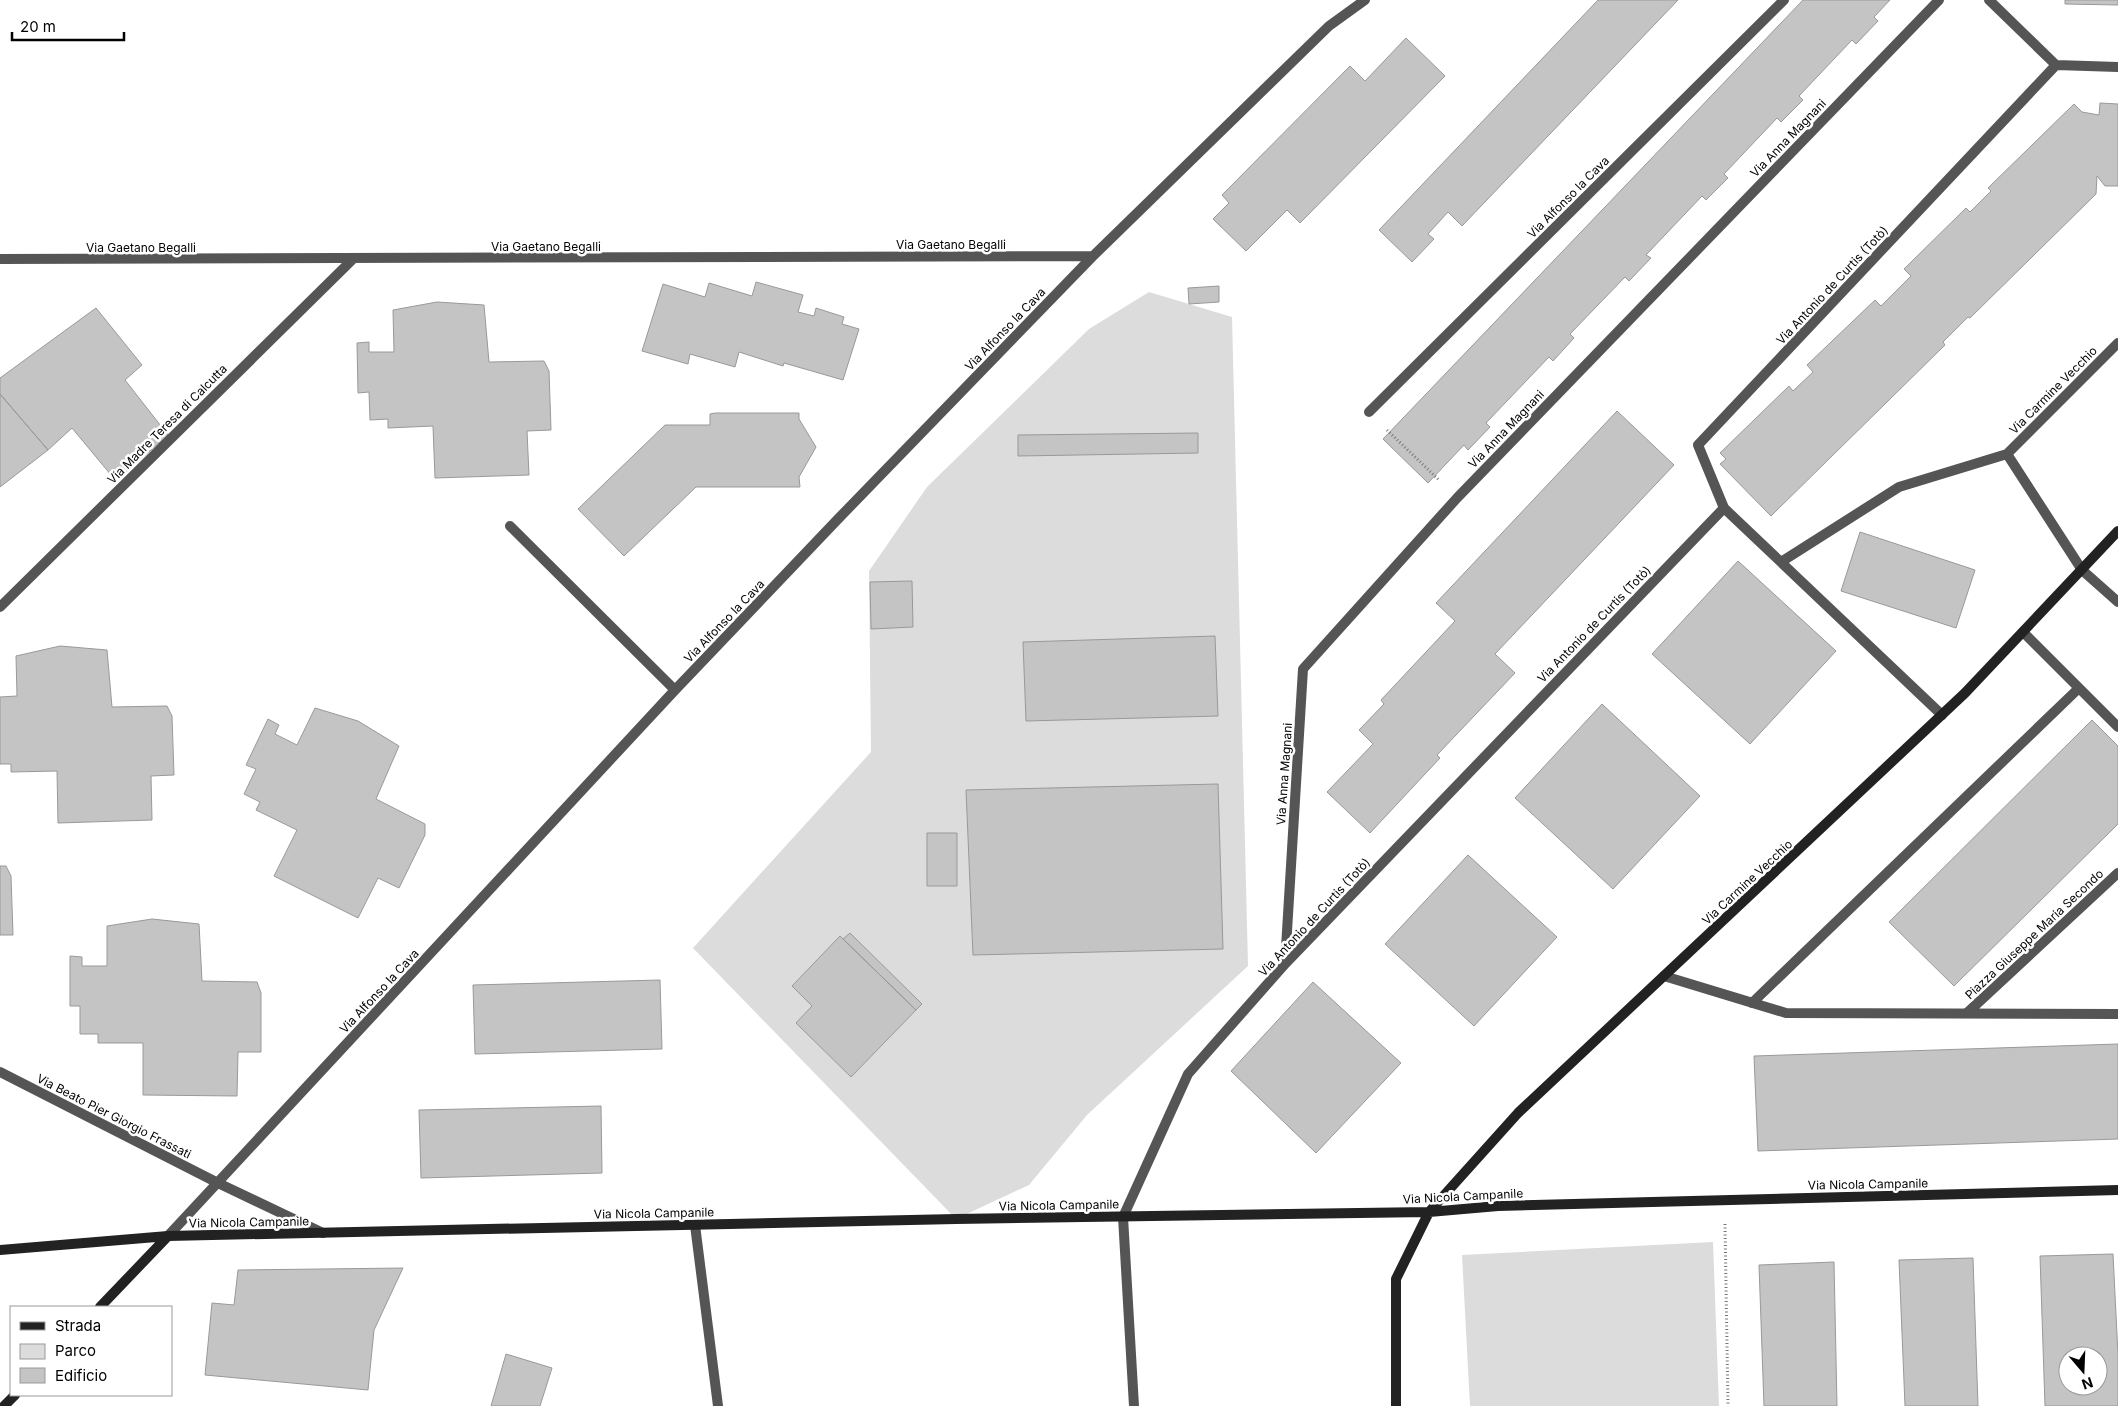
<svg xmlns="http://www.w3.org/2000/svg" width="2118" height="1406" font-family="Inter,sans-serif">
<rect width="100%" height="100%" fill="#fff"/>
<path fill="#dcdcdc" d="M1149,292l83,25 16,649 -161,149 -58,70 -73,34 -263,-271 178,-196 -2,-181 58,-84 162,-158z
M1713,1242l6,164h-249l-8,-151z"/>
<path fill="#c4c4c4" stroke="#999" fill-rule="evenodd" d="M1598,0h80l-216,226 -14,-14 -20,22 6,5 -22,23 -33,-32z
M1803,0h87l-16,17 4,4 -22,23 -4,-4 -53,56 4,4 -22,22 -4,-4 -53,56 4,4 -22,22 -4,-4 -56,59 5,3 -22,23 -4,-4 -55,57 4,4 -21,23 -4,-4 -63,66 4,4 -22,23 -4,-5 -36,38 -45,-44z
M2065,0h53v5l-53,-1z
M1406,38l39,38 -145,147 -13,-13 -41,41 -33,-32 16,-16 -7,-8 128,-129 15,15z
M2100,103l18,1v82h-13l-8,-10 -1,18 -126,124 -2,-1 -25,25 2,3 -174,171 -51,-52 6,-5 -6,-6 69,-67 4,5 20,-19 -6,-7 68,-65 6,6 30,-30 -7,-7 62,-61 4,4 21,-21 -3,-3 86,-84 8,8 17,3z
M756,282l47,13 -5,17 16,4 2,-8 28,9 -2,7 17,5 -16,51 -59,-17 -1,3 -44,-14 -4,15 -45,-13 -2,10 -46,-13 21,-67 42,13 4,-14 43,13z
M1219,286v16l-30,2 -1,-16z
M437,302l47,3 5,57 55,-1 5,10 2,59 -24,1 2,44 -94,3 -2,-52 -45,2v-9l-18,1 -1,-28 -11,1 -1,-50 12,-1v10h25l-1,-42z
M96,308l46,57 -17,15 43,55 -52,46 -44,-53 -24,22 -48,-56v-16z
M0,394l48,56 -48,37z
M1617,411l57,54 -179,189 20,19 -78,82 3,3 -70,75 -43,-41 46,-48 -14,-14 25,-26 -3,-4 74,-79 -19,-18z
M715,413h84v6l17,28 -17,30 1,10h-104l-72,69 -46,-47 87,-84h45v-11z
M1198,433v20l-180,3v-21z
M1860,532l115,38 -19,58 -115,-37z
M1738,561l98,90 -86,93 -98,-90z
M912,581l1,46 -42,2 -1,-47z
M1215,636l3,80 -192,5 -3,-79z
M60,646l47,4 5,57 55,-1 5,10 2,59 -23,1 1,44 -94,3 -1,-52 -46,1v-8h-11v-67l17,-1 -1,-40z
M1602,704l98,92 -87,93 -98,-91z
M315,708l43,13 41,25 -23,53 49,25v11l-26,53 -21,-10 -20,40 -84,-42 23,-46 -41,-20 4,-8 -16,-8 12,-25 -10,-4 22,-46 11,6 -4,9 22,11z
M2092,720l26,26v78l-164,162 -65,-64z
M1218,784l5,165 -250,6 -7,-165z
M927,833h30v53h-30z
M1468,855l89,82 -83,89 -89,-82z
M0,866h6l5,10 2,59h-13z
M152,919l47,5 3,57 55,1 4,11v59h-23l-1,44 -94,-1v-52h-45v-9h-18v-28h-10v-50l12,1v9h25v-40z
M850,933l72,71 -6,6 -73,-71z
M840,936l76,74 -65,67 -55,-54 16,-17 -20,-20z
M660,980l2,69 -187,5 -2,-69z
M1313,982l88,81 -85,90 -85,-82z
M2118,1044v95l-360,12 -4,-95z
M601,1106l1,67 -181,5 -2,-68z
M2113,1254l5,101v51h-73l-5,-150zM2068,1356h30v30h-30z
M1973,1258l5,148h-73l-6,-146z
M1834,1262l3,144h-73l-5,-141z
M403,1268l-29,62 -6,60 -163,-15 7,-72 22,2 4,-35z
M506,1354l46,14 -12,38h-49z"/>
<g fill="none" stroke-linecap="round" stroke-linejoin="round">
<path stroke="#777" stroke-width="3" stroke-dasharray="1 2.5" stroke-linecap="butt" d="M1387,430l53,51
M1725,1224l3,182"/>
<path stroke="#555" stroke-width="10" d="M1989,0l67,65
M2056,65l62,2
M0,259l1093,-3
M2118,343l-111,111 75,116 36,32
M1369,412l415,-412
M1724,508l218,207
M510,526l165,164
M1781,562l118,-75 108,-33
M0,607l353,-348
M2023,632l95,95
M1285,964l18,-295 154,-171 482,-498
M1664,976l122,37 332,1
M1752,1003l327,-315
M1967,1013l151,-140
M0,1072l218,111 105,50
M695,1225l23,181
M168,1236l507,-546 163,-171 255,-263 236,-230 36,-26
M1134,1406l-11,-189 65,-143 97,-110 439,-456 -26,-63 358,-380"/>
<path stroke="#222" stroke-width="10" d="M0,1250l168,-14 788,-17 473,-7 69,-6 620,-16
M100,1307l68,-71
M4,1406l11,-11
M1396,1406v-127l33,-67 89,-99 447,-420 153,-162"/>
</g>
<g text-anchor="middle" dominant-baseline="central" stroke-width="5" stroke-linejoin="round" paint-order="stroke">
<g font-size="12" fill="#000" stroke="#fff">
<text transform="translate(1788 138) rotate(-46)">Via Anna Magnani</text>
<text transform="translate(1568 197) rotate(-45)">Via Alfonso la Cava</text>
<text x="951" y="244">Via Gaetano Begalli</text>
<text x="546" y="246">Via Gaetano Begalli</text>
<text x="141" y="247">Via Gaetano Begalli</text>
<text transform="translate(1832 285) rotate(-47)">Via Antonio de Curtis (Totò)</text>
<text transform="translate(1005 329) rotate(-46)">Via Alfonso la Cava</text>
<text transform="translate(2053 390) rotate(-45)">Via Carmine Vecchio</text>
<text transform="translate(167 424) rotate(-45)">Via Madre Teresa di Calcutta</text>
<text transform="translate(1506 429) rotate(-46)">Via Anna Magnani</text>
<text transform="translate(724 621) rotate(-46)">Via Alfonso la Cava</text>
<text transform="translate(1594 624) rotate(-46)">Via Antonio de Curtis (Totò)</text>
<text transform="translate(1284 774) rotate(-86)">Via Anna Magnani</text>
<text transform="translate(1747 882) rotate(-43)">Via Carmine Vecchio</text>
<text transform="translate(1314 917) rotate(-47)">Via Antonio de Curtis (Totò)</text>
<text transform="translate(2034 934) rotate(-43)">Piazza Giuseppe Maria Secondo</text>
<text transform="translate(379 991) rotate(-47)">Via Alfonso la Cava</text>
<text transform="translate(114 1116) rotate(27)">Via Beato Pier Giorgio Frassati</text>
<text transform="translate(1868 1184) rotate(-1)">Via Nicola Campanile</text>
<text transform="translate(1463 1196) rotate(-3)">Via Nicola Campanile</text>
<text transform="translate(1059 1205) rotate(-1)">Via Nicola Campanile</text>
<text transform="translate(654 1213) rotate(-1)">Via Nicola Campanile</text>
<text transform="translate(249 1222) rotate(-1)">Via Nicola Campanile</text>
</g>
</g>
<rect x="10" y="1306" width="162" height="90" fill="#ffffff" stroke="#999999"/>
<rect x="20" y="1322" width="25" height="8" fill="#222222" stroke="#999999"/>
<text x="55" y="1331" font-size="15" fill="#000000">Strada</text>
<rect x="20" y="1344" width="25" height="15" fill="#dcdcdc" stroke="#999999"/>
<text x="55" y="1356" font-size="15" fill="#000000">Parco</text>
<rect x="20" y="1368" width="25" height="15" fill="#c4c4c4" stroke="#999999"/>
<text x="55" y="1381" font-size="15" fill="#000000">Edificio</text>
<g transform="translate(2083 1371) rotate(161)"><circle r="24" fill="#ffffff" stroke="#999999"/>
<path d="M0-4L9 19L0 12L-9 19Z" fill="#000000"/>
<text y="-8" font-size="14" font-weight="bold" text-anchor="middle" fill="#000000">N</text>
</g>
<path d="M12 32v8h112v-8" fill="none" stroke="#000000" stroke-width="2.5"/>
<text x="20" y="32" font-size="15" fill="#000000" stroke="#ffffff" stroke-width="4" paint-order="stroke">20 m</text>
</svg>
